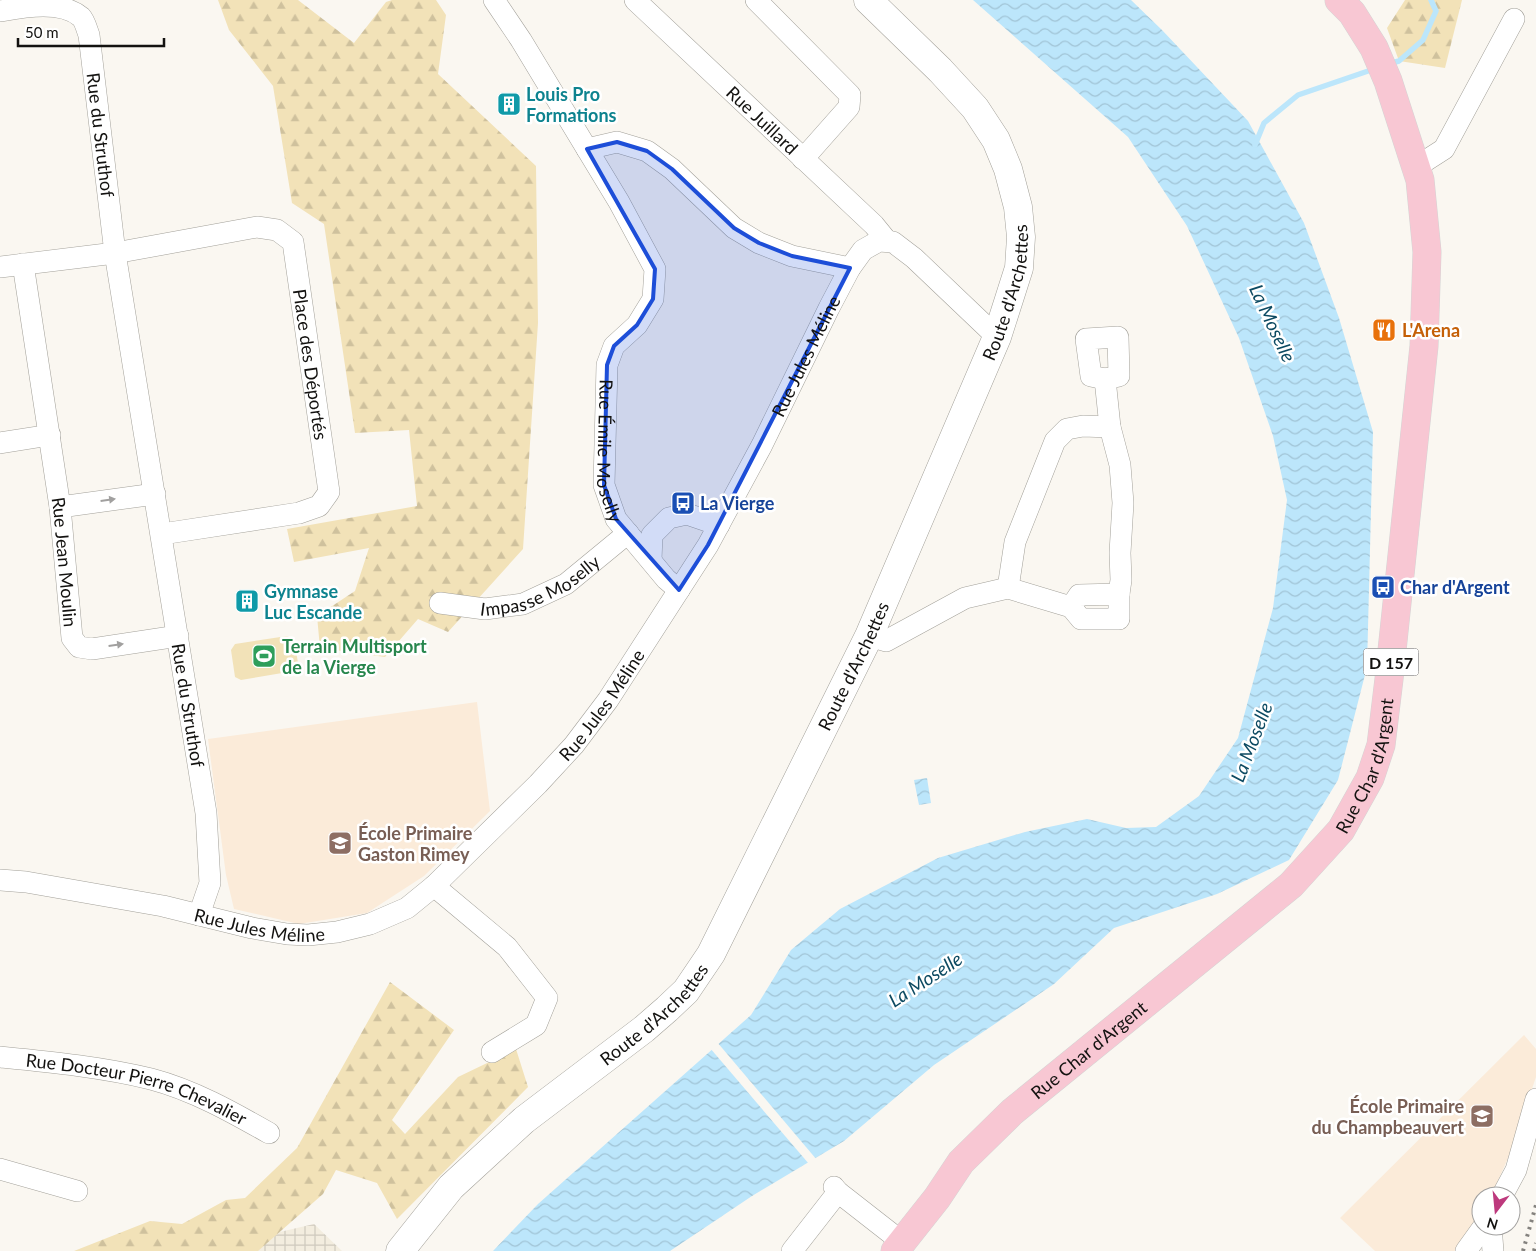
<svg xmlns="http://www.w3.org/2000/svg" width="1536" height="1251" font-family="Lato,sans-serif">
<defs>
<pattern id="industrial-grid" width="8" height="8" patternUnits="userSpaceOnUse" patternTransform="scale(1.25)"><rect width="8" height="8" fill="#f3eddf"/><path d="M0 4h8M4 0v8" fill="none" stroke="#cfcabe"/></pattern>
<pattern id="forest-firs" width="22" height="20" patternUnits="userSpaceOnUse" patternTransform="scale(1.25)"><rect width="22" height="20" fill="#f2e2b8"/><path d="M5 1l3.5 6h-7zM16 11l3.5 6h-7z" fill="#cfc19d"/></pattern>
<pattern id="water-waves" width="16" height="10" patternUnits="userSpaceOnUse" patternTransform="scale(1.25)"><rect width="16" height="10" fill="#bce6fb"/><path d="M0 5q4-4 8 0t8 0" fill="none" stroke="#a1c4d6"/></pattern>
</defs>
<rect width="100%" height="100%" fill="#faf7f1"/>
<path fill="url(#industrial-grid)" d="M314,1224l28,27h-143z"/>
<path fill="#fbebd9" d="M477,702l13,109 -66,65 -57,37 -68,11 -65,-15 -8,-34 -18,-136z
M1524,1035l12,14v28l-27,79 -18,40h-10v19l-26,36h-80l-35,-33z"/>
<path fill="#f2e2b8" d="M287,636l7,3 4,24 -4,8 -53,9 -6,-3 -4,-27 4,-6z"/>
<path fill="url(#forest-firs)" d="M218,0h80l56,43 32,-41 6,-2h44l10,15 -8,59 98,92 2,157 -15,226 -75,83 -30,-13 -33,38 -65,-9 -3,-32 38,-25 14,-43 -75,14 -7,-33 130,-23 -8,-76 -54,3 -31,-209 -32,-21 -19,-117 -44,-56z
M1405,0h57l-17,68 -46,-7 -12,-33z
M390,982l64,48 -62,90 13,14 53,-57 58,-28 12,38 -131,132 -20,-36 -41,-13 -13,24 -65,57h-184l76,-30 32,3 44,-24 19,-2 52,-50z"/>
<path fill="url(#water-waves)" d="M973,0h158l31,30 86,91 56,102 35,95 34,114 -6,235 -29,113 -49,80 -72,34 -103,34 -60,56 -120,81 -90,76 -92,55 -82,55h-177l45,-47 213,-189 40,-65 49,-41 98,-51 87,-26 62,-13 39,9 30,-1 43,-31 39,-58 35,-130 14,-108 -14,-64 -34,-98 -52,-112 -59,-89z
M927,778l4,25 -12,2 -5,-25z"/>
<path fill="#faf7f1" d="M717,1042l100,118 -8,4 -99,-116z"/>
<g fill="none" stroke-linecap="round" stroke-linejoin="round">
<path stroke="#bce6fb" stroke-width="5.5" d="M1388,64l11,-3 24,-21 13,-29 -5,-11
M1255,145l9,-22 34,-28 76,-26"/>
<g stroke="#a3a19a" stroke-width="22">
<g id="street">
<path id="s1" d="M494,0l27,40 98,162 36,67 -2,30 -16,26 -23,21 -7,19 -3,120 12,34 50,60 13,11"/>
<path id="s2" d="M635,0l239,225 13,16"/>
<path d="M756,0l94,95 -1,12 -46,52"/>
<path id="s3" d="M0,11c24,-4 61,-11 81,6 4,4 6,13 8,18l26,218 91,560 4,70 -11,32"/>
<path d="M587,149l30,-7 30,9 25,18 62,59 25,15 33,13 58,12"/>
<path d="M1416,167l28,-18 70,-130"/>
<path id="s4" d="M23,264l37,243 12,131 7,9 13,2 86,-13"/>
<path id="s5" d="M0,267l115,-14 142,-26 20,3 16,12 36,250 -10,14 -20,7 -137,21"/>
<path d="M1118,337l1,39 -14,3 -14,-3 -5,-37z"/>
<path d="M1105,379l5,48"/>
<path d="M0,443l50,-8"/>
<path d="M60,507l95,-13"/>
<path d="M651,560l1,-25 17,-17 18,-4 32,11"/>
<path d="M1008,588l7,-46 40,-101 12,-12 16,-3 27,1 10,38 3,38 -3,50 1,27 -2,14"/>
<path id="s6" d="M440,603l45,6 38,-5 43,-20 62,-51"/>
<path d="M869,636l17,5 79,-43 43,-10 63,19 10,12h38v-25l-40,1 -8,12"/>
<path id="s7" d="M0,880l26,2 137,24 89,22 35,6 21,1 29,-3 33,-8 37,-16 27,-22 104,-102 36,-39 34,-45 100,-155 54,-100 67,-137 21,-40 13,-18 16,-9 14,1 21,16 83,79"/>
<path d="M434,886l73,61 40,51 -11,27 -44,27"/>
<path id="s8" d="M0,1057c50,5 102,10 151,22 42,11 81,33 118,54"/>
<path d="M0,1169l77,22"/>
<path d="M834,1187l4,5 64,50"/>
<path d="M1502,1196l14,-26 20,-71"/>
<path d="M1491,1226l2,25"/>
<path d="M792,1251l46,-59"/>
<path d="M1466,1251l18,-25"/>
</g>
</g>
<g stroke="#a3a19a" stroke-width="29">
<g id="secondary">
<path id="s9" d="M400,1251l51,-64 73,-67 120,-91 23,-20 19,-18 25,-37 158,-318 128,-299 22,-69 2,-31 -3,-30 -10,-38 -12,-29 -21,-32 -35,-38 -72,-70"/>
</g>
</g>
<g stroke="#d5d4d4" stroke-width="29">
<g id="primary">
<path id="s10" d="M895,1251l42,-53 24,-36 51,-50 279,-227 50,-55 29,-52 11,-33 8,-66 35,-333 3,-94 -7,-72 -32,-99 -14,-33 -22,-35 -13,-13"/>
</g>
</g>
<use href="#street" stroke="#fff" stroke-width="21"/>
<use href="#secondary" stroke="#fff" stroke-width="28"/>
<use href="#primary" stroke="#f8c7d3" stroke-width="28"/>
<path stroke="#84827e" stroke-width="4" stroke-dasharray="2.5 5" stroke-linecap="butt" d="M1523,1251l13,-46
M1534,1251l2,-8"/>
</g>
<defs><path id="oneway-solid" d="M-6-.8H1V-3.2L6.5 0L1 3.2V.8H-6Z" transform="scale(1.25)"/></defs>
<g fill="#a1a09f">
<use href="#oneway-solid" transform="translate(108 500) rotate(-8)"/>
<use href="#oneway-solid" transform="translate(116 645) rotate(-8)"/>
</g>
<path fill="#1d4ed8" fill-opacity="0.2" stroke="#1d4ed8" stroke-width="4" stroke-linejoin="round" d="M617,142l30,9 25,18 62,59 25,15 33,13 58,12 -142,277 -29,45 -63,-71 -12,-34 3,-120 7,-19 23,-21 16,-26 2,-30 -68,-120z"/>
<defs>
<g id="building-square" transform="scale(1.25)"><rect x="-9" y="-9" width="18" height="18" rx="4" fill="#0f9aa8" stroke="#fff"/><path d="M-4-6H4V6H1V3H-1V6H-4ZM-2.5-4.3h1.7v1.8h-1.7ZM.8-4.3h1.7v1.8H.8ZM-2.5-1h1.7V.8h-1.7ZM.8-1h1.7V.8H.8Z" fill="#fff"/></g>
<g id="restaurant-square" transform="scale(1.25)"><rect x="-9" y="-9" width="18" height="18" rx="4" fill="#e8710a" stroke="#fff"/><path d="M-5-6h1v4h1v-4h1v4h1v-4h1v5L-1.5 .5V6h-2V.5L-5-1ZM5-6V6H3V1.5H1.5Q1.5-4 5-6Z" fill="#fff"/></g>
<g id="bus-square" transform="scale(1.25)"><rect x="-9" y="-9" width="18" height="18" rx="4" fill="#1a4fb4" stroke="#fff"/><path d="M-5-6H5V4H4V6H2V4H-2V6H-4V4H-5ZM-3.5-4V0h7V-4ZM-3.5 1.2v1.5H-2V1.2ZM2 1.2v1.5H3.5V1.2Z" fill="#fff"/></g>
<g id="stadium-square" transform="scale(1.25)"><rect x="-9" y="-9" width="18" height="18" rx="4" fill="#2e9e5b" stroke="#fff"/><path d="M0-5a6.5 5 0 1 0 0 10a6.5 5 0 1 0 0-10ZM-3.5-1.8h7v3.6h-7Z" fill="#fff"/></g>
<g id="school-square" transform="scale(1.25)"><rect x="-9" y="-9" width="18" height="18" rx="4" fill="#8d6e63" stroke="#fff"/><path d="M0-5L7-2L0 1L-7-2ZM-4 1L0 2.5L4 1V4Q0 6-4 4Z" fill="#fff"/></g>
</defs>
<g fill-rule="evenodd">
<use href="#building-square" x="509" y="104"/>
<use href="#restaurant-square" x="1384" y="330"/>
<use href="#bus-square" x="683" y="503"/>
<use href="#bus-square" x="1383" y="587"/>
<use href="#building-square" x="247" y="601"/>
<use href="#stadium-square" x="264" y="656"/>
<use href="#school-square" x="340" y="843"/>
<use href="#school-square" x="1482" y="1116"/>
</g>
<g text-anchor="middle" dominant-baseline="central" stroke-width="5" stroke-linejoin="round" paint-order="stroke">
<rect fill="#fff" stroke="#5a5958" stroke-width="1" x="1363.5" y="648.5" width="55" height="27" rx="4"/>
<g font-size="16" font-weight="bold" fill="#131210">
<text x="1391" y="662">D 157</text>
</g>
<g font-size="18" font-weight="bold" fill="#0d838f" stroke="#fff" text-anchor="start">
<text x="526" y="94">Louis Pro<tspan x="526" dy="21">Formations</tspan></text>
<text x="264" y="591">Gymnase<tspan x="264" dy="21">Luc Escande</tspan></text>
</g>
<g font-size="18" fill="#131210" stroke="#fff">
<text stroke="none"><textPath href="#s2" startOffset="175">Rue Juillard</textPath></text>
<text stroke="none"><textPath href="#s3" startOffset="204">Rue du Struthof</textPath></text>
<text stroke="none"><textPath href="#s9" startOffset="1159">Route d'Archettes</textPath></text>
<text stroke="none"><textPath href="#s7" startOffset="1104">Rue Jules Méline</textPath></text>
<text stroke="none"><textPath href="#s5" startOffset="424">Place des Déportés</textPath></text>
<text stroke="none"><textPath href="#s1" startOffset="512">Rue Émile Moselly</textPath></text>
<text stroke="none"><textPath href="#s4" startOffset="301">Rue Jean Moulin</textPath></text>
<text stroke="none"><textPath href="#s6" startOffset="106">Impasse Moselly</textPath></text>
<text stroke="none"><textPath href="#s9" startOffset="754">Route d'Archettes</textPath></text>
<text stroke="none"><textPath href="#s7" startOffset="699">Rue Jules Méline</textPath></text>
<text stroke="none"><textPath href="#s3" startOffset="781">Rue du Struthof</textPath></text>
<text stroke="none"><textPath href="#s10" startOffset="686">Rue Char d'Argent</textPath></text>
<text stroke="none"><textPath href="#s7" startOffset="264">Rue Jules Méline</textPath></text>
<text stroke="none"><textPath href="#s9" startOffset="349">Route d'Archettes</textPath></text>
<text stroke="none"><textPath href="#s10" startOffset="281">Rue Char d'Argent</textPath></text>
<text stroke="none"><textPath href="#s8" startOffset="141">Rue Docteur Pierre Chevalier</textPath></text>
</g>
<g font-size="18" font-weight="bold" fill="#c56008" stroke="#fff" text-anchor="start">
<text x="1402" y="330">L'Arena</text>
</g>
<g font-size="18" font-weight="bold" fill="#164399" stroke="#fff" text-anchor="start">
<text x="700" y="503">La Vierge</text>
<text x="1400" y="587">Char d'Argent</text>
</g>
<g font-size="18" font-weight="bold" fill="#27864d" stroke="#fff" text-anchor="start">
<text x="282" y="646">Terrain Multisport<tspan x="282" dy="21">de la Vierge</tspan></text>
</g>
<g font-size="18" font-weight="bold" fill="#785e54" stroke="#fff" text-anchor="start">
<text x="358" y="833">École Primaire<tspan x="358" dy="21">Gaston Rimey</tspan></text>
<text x="1464" y="1106" text-anchor="end">École Primaire<tspan x="1464" dy="21">du Champbeauvert</tspan></text>
</g>
<g font-size="19" font-style="italic" fill="#0c4a62" stroke="#fff">
<text transform="translate(1273 323) rotate(65)">La Moselle</text>
<text transform="translate(1251 742) rotate(-69)">La Moselle</text>
<text transform="translate(925 979) rotate(-33)">La Moselle</text>
</g>
</g>
<g transform="translate(1496 1211) rotate(196)"><circle r="24" fill="#ffffff" stroke="#a1a09f"/>
<path d="M0-4L9 19L0 12L-9 19Z" fill="#bd397d"/>
<text y="-8" font-size="14" font-weight="bold" text-anchor="middle" fill="#131210">N</text>
</g>
<path d="M18 38v8h146v-8" fill="none" stroke="#131210" stroke-width="2.5"/>
<text x="25" y="38" font-size="15" fill="#131210" stroke="#ffffff" stroke-width="4" paint-order="stroke">50 m</text>
</svg>
